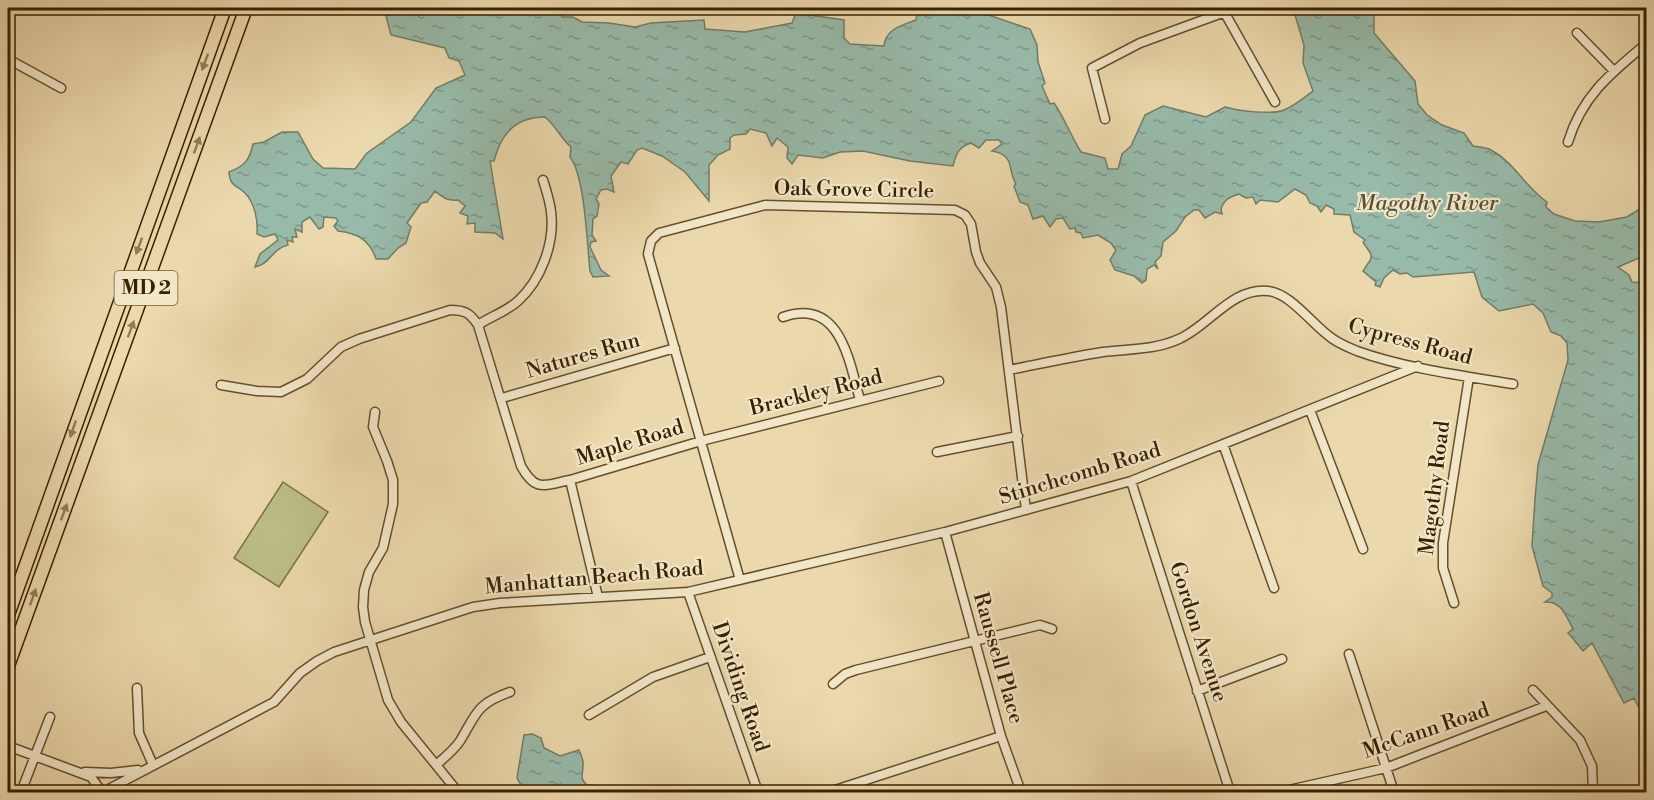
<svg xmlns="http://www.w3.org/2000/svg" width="1654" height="800" font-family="'Libre Bodoni',serif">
<defs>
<pattern id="water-ripples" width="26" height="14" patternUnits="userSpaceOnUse" patternTransform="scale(1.5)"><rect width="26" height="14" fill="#98baaa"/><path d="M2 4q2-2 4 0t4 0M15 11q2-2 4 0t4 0" fill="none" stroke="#7d9788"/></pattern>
</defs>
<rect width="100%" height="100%" fill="#ebd8ac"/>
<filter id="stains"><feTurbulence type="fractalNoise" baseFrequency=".00333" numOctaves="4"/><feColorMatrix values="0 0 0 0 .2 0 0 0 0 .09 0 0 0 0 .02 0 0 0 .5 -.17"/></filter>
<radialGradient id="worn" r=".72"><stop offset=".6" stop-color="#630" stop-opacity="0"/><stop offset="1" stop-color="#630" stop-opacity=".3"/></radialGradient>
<path fill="#bcbe87" stroke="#7a7044" stroke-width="1.5" d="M283,482l45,30 -49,75 -45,-29z"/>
<path fill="url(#water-ripples)" stroke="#727d66" stroke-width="1.5" d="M404,8h152l6,9h11l9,5 27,1 26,4 16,-4 53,-3 1,9 40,3 47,-9 4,-10 48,7v18l6,6 34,2c1,-17 19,-21 32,-26l2,-12h50l62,21 7,16 1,17 7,21 -3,3 8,18 4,-1c11,16 17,33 27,49l24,6 3,11h10l4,-15 9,-8 14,-31 18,-9 43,11 19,-10c13,4 48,8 59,3 10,-4 20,-12 29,-19l-10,-28 1,-18 -11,-37h81v25l41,48 3,23 9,11 15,10 22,8 9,13c5,1 13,1 18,4 23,12 35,38 56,52l-1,5 8,7 21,7 24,1 28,-5 19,-12v50l-28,12 11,8 3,7 12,1 2,2v425l-3,-7 -5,3 -4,-8 -10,5 -32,-60 -9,8 -13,-16 -2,-2 5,-4c-7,-13 -11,-28 -28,-27l7,-5v-4l-9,-7 -11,-40 3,-47 3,-34 30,-105 -1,-17 -6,-7 -10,-4 -8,-19 -10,-9 -34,7 -17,-14 -8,-25 -61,5 -6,-4 -7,1 -7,-4 -9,8 -4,9 -5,-2 1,-3 -13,-11 8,-12v-5l-8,-12 2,-2 -11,-8 -4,-17 -16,-1v-5l-8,-4 -5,7 -4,-6 -7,-3 -4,-8 -11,-6 -17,13 -18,-2 -4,4 -3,-7 -7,1 -7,-4c-9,3 -15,5 -18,15l1,5 -7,-2 -10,6 -6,-8h-5l-9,7 -9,14 -13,11 -2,14 -6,6 3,7 -4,-4 -7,4 -1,11 -4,3 -8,-7 -19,-6 -5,-10 6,-10 -5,-7 -13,-8 -15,3 -2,-5 -5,-1 -1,-4 -5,1 -7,-11 -7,1 -6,8 -7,-11 -10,3 -5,-14 -8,-3 -6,-16 2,-2c-9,-14 0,-29 -24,-33l10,-7 -3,-4h-13l-7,8 -8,-5c-12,4 -15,10 -18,23l-43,-5 -47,-10 -23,1 -17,6 -25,-3 -6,9 -5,-6 1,-11 -11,-9 -5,8 -6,-13 -16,-4 -4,5 -12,1 -4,3v11l-12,6 -9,10v36l-24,-29 -10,-7 -13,-9 -20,-8 -5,2 -9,14 -7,-2 -10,14 3,16 -7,-3 -6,1 -5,9 3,5 -2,12 -4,3 -1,16 4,6 -5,1 -1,5 11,23 8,6 -16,1 -3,-6c-3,-27 -5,-95 -20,-114l1,-10c-10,-8 -14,-20 -26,-30 -30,0 -44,17 -51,44h-4l13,78 -8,-6 -20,-1v-9l-8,1 1,-8 -8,-3 5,-7 -7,-6c-11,1 -14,-2 -23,-9l-8,11 -6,1 -14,20 4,4 -5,16 -8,5 -10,11h-12c-6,-19 -19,-26 -38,-28l-4,-5 4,-5 -2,-3 -12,-1 -1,10 -4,2 -9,-12 -8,5v10l-7,-3 2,8h-5l1,5 -6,-2 1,5c-15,3 -19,20 -33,22l5,-13 18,-14 -3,-6 -11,3 -7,-3c1,-13 -2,-31 -12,-41 -7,-8 -15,-5 -16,-21 16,-6 21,-13 24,-28l11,-2 18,-10h16l15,27 10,9 32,1 12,-16 44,-31 25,-34 29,-13 -6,-14 -10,-3 -4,-10 -54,-13 -5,-19z
M532,734l9,4 3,10 16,8 19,-6c2,5 5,11 4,16 0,9 -4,12 4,19h6l1,7h-69l-8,-14 7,-43z"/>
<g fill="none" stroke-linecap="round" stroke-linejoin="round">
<g stroke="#654f2b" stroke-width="11">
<path id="minor" d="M1222,8l53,94
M1577,33l37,38
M8,59l53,29
M1105,119l-13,-51 48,-25 85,-31
M1568,142c14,-46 43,-69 78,-98
M783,317c57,-20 66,43 77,83
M478,325c12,-8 29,-14 40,-24 23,-21 37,-58 33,-89 -1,-11 -5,-22 -8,-32
M1009,370c31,-6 62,-13 94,-18 25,-3 52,-2 76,-13 30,-13 53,-52 89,-48 23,2 46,36 65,48 7,5 17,9 24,12 47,17 107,25 156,33
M221,385l36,6 24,1 26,-13 34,-32 18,-8 91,-29c15,0 20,3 28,15l43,141c15,27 23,19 49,14l28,117
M502,398l173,-50
M1310,410l53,139
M375,412l-2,15 14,34 6,19v24l-10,44 -14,24 -5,18 -1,17 2,15 23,78 13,22 57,70
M1223,444l51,144
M937,452l81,-16
M570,480l131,-39 238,-60
M1131,481l99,311
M945,532l56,204 20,56
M740,580l-92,-326 3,-13 8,-8 106,-28 190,5 10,5 6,9 5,28 4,11 16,24 5,20 25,203
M688,592l70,200
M1454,603l-11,-35v-25l26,-166
M1349,654l45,138
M833,684l12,-10 11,-4 184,-45 12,4
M137,688l2,45 14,32
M1533,690l47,50 12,26 1,26
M1197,691l85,-32
M589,715l64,-38 57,-20
M8,746l83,31 11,15
M436,765c8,-7 18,-15 24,-24 17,-28 16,-37 50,-49
M85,772l26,1 27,-3
M21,792l29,-75
M103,792l171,-90 26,-29 17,-12 17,-9 139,-45 27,-4 188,-11 257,-60 186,-51 287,-115
M829,792l172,-56
M1280,792l106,-24 160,-62"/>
</g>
<g stroke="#382100" stroke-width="15">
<path id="highway" d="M8,615l217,-607
M8,666l238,-658"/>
</g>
<use href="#minor" stroke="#f2e6c9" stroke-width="8"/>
<use href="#highway" stroke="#ebd8ac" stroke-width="12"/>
</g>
<defs><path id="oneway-solid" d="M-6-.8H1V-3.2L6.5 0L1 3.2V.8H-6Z" transform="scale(1.5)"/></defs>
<g fill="#927c56">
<use href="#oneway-solid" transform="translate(205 62) rotate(110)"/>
<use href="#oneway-solid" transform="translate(197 145) rotate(-70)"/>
<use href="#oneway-solid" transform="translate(139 246) rotate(110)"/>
<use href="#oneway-solid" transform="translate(131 329) rotate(-70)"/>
<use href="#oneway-solid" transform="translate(73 429) rotate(109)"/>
<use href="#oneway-solid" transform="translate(64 512) rotate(-70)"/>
<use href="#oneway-solid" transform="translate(33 597) rotate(-70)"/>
</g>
<g text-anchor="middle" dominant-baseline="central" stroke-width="4.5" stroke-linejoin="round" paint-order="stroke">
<rect fill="#f2e6c9" stroke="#705c3c" stroke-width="1.5" x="114.5" y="271" width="63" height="34" rx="4.5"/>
<g font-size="20" font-weight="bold" fill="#382100">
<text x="146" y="288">MD 2</text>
</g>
<g font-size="21" fill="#382100" stroke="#f2e6c9">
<text transform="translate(854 190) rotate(1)">Oak Grove Circle</text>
<text transform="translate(1410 342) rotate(15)">Cypress Road</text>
<text transform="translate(583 356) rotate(-16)">Natures Run</text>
<text transform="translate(816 393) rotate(-14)">Brackley Road</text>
<text transform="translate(630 443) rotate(-17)">Maple Road</text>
<text transform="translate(1080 474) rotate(-17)">Stinchcomb Road</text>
<text transform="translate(1435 488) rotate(-83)">Magothy Road</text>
<text transform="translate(594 578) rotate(-5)">Manhattan Beach Road</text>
<text transform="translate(1198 632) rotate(72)">Gordon Avenue</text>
<text transform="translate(998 658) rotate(74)">Raussell Place</text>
<text transform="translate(740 687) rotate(71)">Dividing Road</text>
<text transform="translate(1426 731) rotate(-19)">McCann Road</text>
</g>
<g font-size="22" font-style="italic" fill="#554f33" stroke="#f2e6c9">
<text x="1427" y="203">Magothy River</text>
</g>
</g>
<rect width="1654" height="800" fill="none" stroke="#ebd8ac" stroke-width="30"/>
<rect x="9" y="9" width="1636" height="782" fill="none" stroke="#382100" stroke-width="3"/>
<rect x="15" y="15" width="1624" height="770" fill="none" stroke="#382100" stroke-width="1.5"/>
<rect width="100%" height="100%" filter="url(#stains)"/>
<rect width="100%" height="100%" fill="url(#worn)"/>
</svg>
